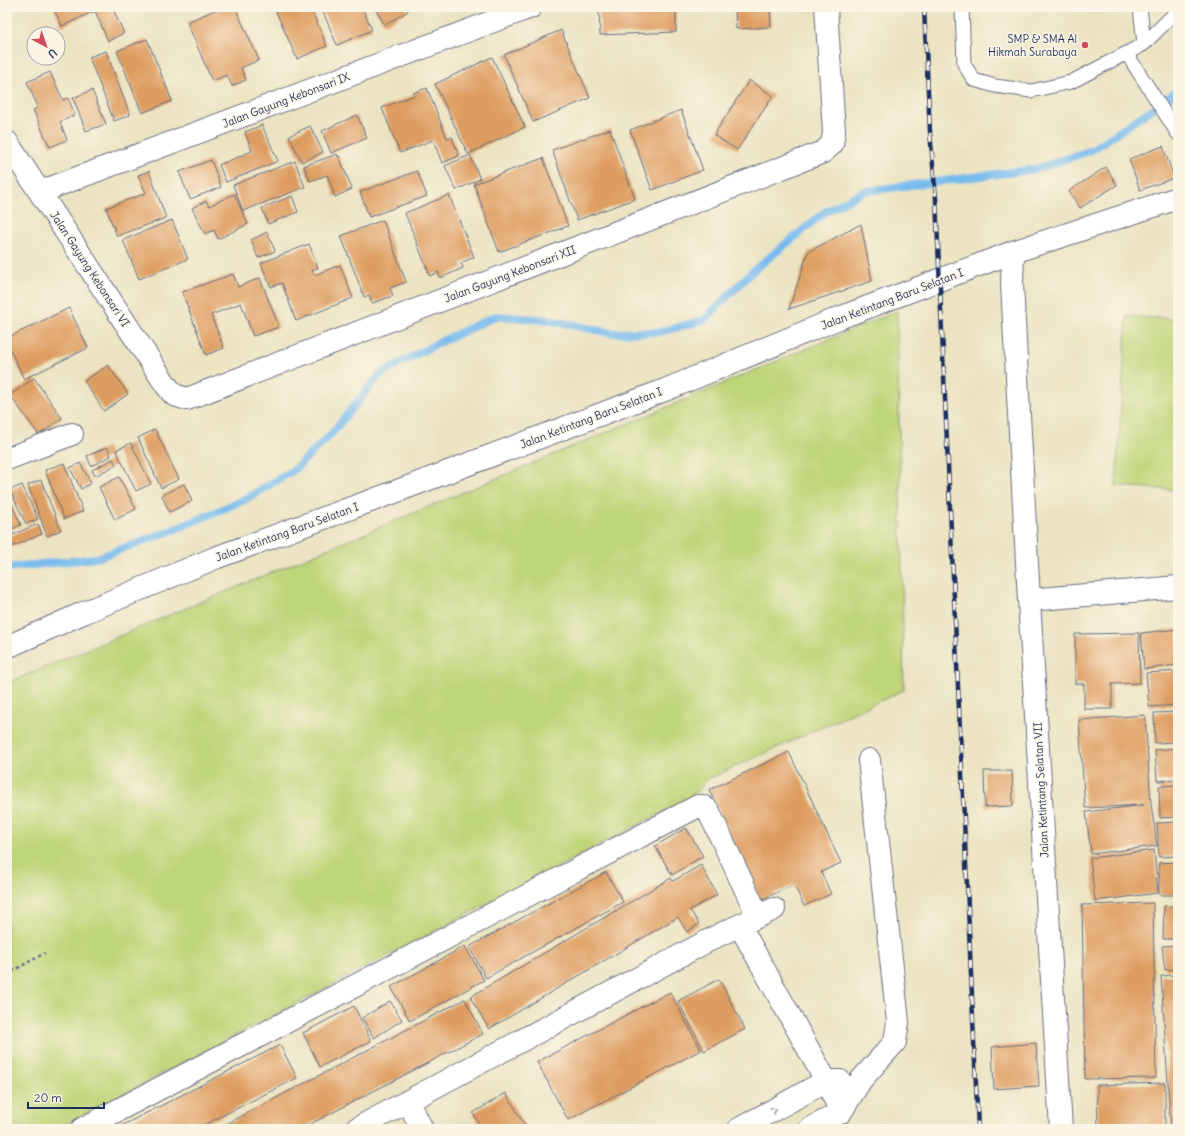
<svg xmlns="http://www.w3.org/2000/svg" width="1185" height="1136" font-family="Delius,sans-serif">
<rect width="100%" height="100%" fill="#fcf5e5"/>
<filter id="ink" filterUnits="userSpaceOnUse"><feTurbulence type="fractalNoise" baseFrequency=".025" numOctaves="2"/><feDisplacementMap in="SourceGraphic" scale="8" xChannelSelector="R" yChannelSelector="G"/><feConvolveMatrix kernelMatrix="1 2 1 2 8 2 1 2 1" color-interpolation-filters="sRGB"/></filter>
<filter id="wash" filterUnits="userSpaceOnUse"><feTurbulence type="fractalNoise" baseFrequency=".012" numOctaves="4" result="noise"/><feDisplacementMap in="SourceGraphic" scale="16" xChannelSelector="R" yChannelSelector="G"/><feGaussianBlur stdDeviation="0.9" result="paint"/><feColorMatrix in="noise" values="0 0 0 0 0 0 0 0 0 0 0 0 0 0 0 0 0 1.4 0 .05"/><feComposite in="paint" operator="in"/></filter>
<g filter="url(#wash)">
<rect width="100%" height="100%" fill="#ebe3c1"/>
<path fill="#bfd579" stroke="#6d826c" d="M897,311l7,379 -196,89 -18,19 -634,331h-49v-446z
M1127,316l51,3v171l-62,-4z"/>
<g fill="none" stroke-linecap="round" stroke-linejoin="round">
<path stroke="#7be" stroke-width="8" d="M7,568l90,-10 76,-28 71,-30 50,-30 38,-37 48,-59 58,-31 58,-27 51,4 65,13 48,-1 44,-12 49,-49 72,-59 40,-21 171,-22 56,-19 66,-45 20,-15"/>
</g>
<g id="blocks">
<path fill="#de9d61" d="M53,7h59l12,26 -16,8 -13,-30 -33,15z
M222,7h13l24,53 -18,8 5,12 -14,6 -5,-11 -15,6 -25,-59z
M274,7h36l17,39 -30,13z
M321,7h41l10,23 -35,15z
M374,7h32l2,4 -23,14z
M599,7h77v25l-76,3z
M735,7h35l1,20 -35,2z
M561,30l29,68 -57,24 -29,-67z
M147,39l25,62 -30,12 -25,-62z
M106,51l24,64 -16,6 -25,-64z
M492,57l33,70 -57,27 -33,-70z
M50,72l13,28 5,-2 7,17 -15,7 7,18 -17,7 -17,-37 5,-3 -11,-25z
M749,80l24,16 -36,54 -23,-15z
M427,88l20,50 5,-1 7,19 -17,7 -9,-23 -33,13 -18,-45 32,-13 -1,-2z
M92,90l14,34 -20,7 -13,-33z
M681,110l22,60 -51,20 -22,-60z
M357,115l10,23 -36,15 -9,-22z
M262,125l16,36 -52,21 -7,-17 33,-14 -7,-19z
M310,126l13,26 -21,10 -13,-26z
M610,129l25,70 -58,21 -25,-70z
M1163,146l11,32 -34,12 -11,-31z
M337,154l1,3 1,-1 13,33 -17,8 -8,-22 -17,6 -6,-15z
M470,155l10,24 -24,11 -11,-24z
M543,158l25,68 -69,26 -25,-68z
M211,160l10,27 -31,12 -11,-27z
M295,161l10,26 -62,24 -10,-26z
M1106,167l11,18 -37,23 -11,-17z
M149,171l17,47 -49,18 -11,-28 40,-15 -8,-18z
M417,171l10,25 -58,21 -9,-25z
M234,194l14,30 -30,15 -4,-9 -9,4 -13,-26 14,-7 3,5z
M449,195l25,62 -13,6 2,5 -23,10 -2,-6 -8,4 -25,-63z
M292,196l6,16 -30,12 -6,-16z
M172,220l16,39 -49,20 -16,-39z
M383,220l23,62 -16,6 3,8 -21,7 -3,-8 -5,2 -23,-61z
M861,224l11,57 -83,28 19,-57z
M267,232l8,19 -17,7 -7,-18z
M309,244l9,24 -6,2 2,5 26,-10 13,33 -57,23 -14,-38 -11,4 -10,-24z
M233,274l5,13 22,-9 19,49 -26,9 -12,-33 -30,12 13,33 -18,7 -24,-63z
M69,308l19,40 -64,31 -17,-36v-5z
M108,365l20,29 -24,17 -20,-30z
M34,378l28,40 -23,17 -29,-40z
M155,429l24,50 -18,9 -23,-50z
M131,443l20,41 -15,7 -20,-41z
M107,447l4,9 -20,10 -4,-10z
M113,459l3,6 -21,11 -3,-6z
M64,463l19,48 -19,8 -19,-49z
M80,463l11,20 -10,6 -11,-21z
M119,477l17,32 -21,11 -16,-33z
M41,480l20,50 -14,6 -19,-51z
M184,484l8,17 -23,11 -7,-17z
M22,485l16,34 -12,5 -16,-34z
M7,494l14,31 -14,6z
M38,524l4,10 -31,13 -4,-10z
M1178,629v36l-34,4 -3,-36z
M1139,633l1,50 -28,1v25h-28v-25h-9v-50z
M1178,671v34l-29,2 -3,-34z
M1178,712v30l-23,1 -1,-30z
M1145,715l6,89 6,42 -66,8 -5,-42 58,-7 -59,3 -6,-88z
M1178,748v32l-21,1 -2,-31z
M789,752l52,111 -20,9 10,22 -27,12 -10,-21 -34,15 -51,-110z
M984,771h28l1,35 -28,1z
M1178,785v32l-18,1 -1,-32z
M1178,822v34l-19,1 -2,-34z
M686,828l17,28 -31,19 -17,-29z
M1154,850l4,43 -63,8 -5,-43z
M1178,862v33h-19v-32z
M701,865l16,30 -27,15 9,14 -12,8 -9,-15 -189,112 -19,-32 201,-119 2,3z
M606,872l17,30 -137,76 -17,-31z
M1153,903l3,175 -71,1 -3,-174z
M1164,906h14v33h-15z
M1178,945v24l-13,1 -3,-24z
M465,946l19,34 -74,41 -19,-34z
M1178,975v154h-7l-10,-153z
M719,979l26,50 -41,22 -26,-50z
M670,992l31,58 -133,70 -31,-58z
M465,999l18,35 -182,95h-84z
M390,1001l12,19 -28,18 -12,-20z
M354,1006l17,35 -51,26 -17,-34z
M1036,1043l3,43 -45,3 -2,-42z
M280,1045l17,33 -101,51h-78l-1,-1z
M1165,1083v46h-67l-1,-44z
M506,1093l21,36h-45l-9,-16z"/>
</g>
</g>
<g filter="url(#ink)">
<use href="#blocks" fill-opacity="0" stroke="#646e81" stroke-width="1"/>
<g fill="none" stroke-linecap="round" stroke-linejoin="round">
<g stroke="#646e81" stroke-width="15">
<path id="lane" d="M962,7l2,57 10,16 21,6 36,5 40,-9 73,-38 34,-34
M1140,7l4,37
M1127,54l51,80"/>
</g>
<g stroke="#646e81" stroke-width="24">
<path id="street" d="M7,142l159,243 8,10 13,4 636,-247 9,-8 2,-12 -8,-125
M40,192l491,-185
M1013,252l-1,32 17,316 32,529
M7,459l65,-25
M1029,600l149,-13
M740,926l86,155 15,31
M408,1101l14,28
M82,1129l616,-323h4l6,4 50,106
M356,1129l361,-193 57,-27
M739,1129l87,-48h14
M810,1129l31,-17 20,-32 34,-38 3,-20 -29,-262"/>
</g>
<g stroke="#646e81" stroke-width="24">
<path id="secondary" d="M7,647l76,-34 132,-55 177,-65 273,-103 174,-72 174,-66 165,-54"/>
</g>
<path stroke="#646e81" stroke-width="2.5" stroke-dasharray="3 3" stroke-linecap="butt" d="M7,974l38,-21"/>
<use href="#lane" stroke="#fff" stroke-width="13"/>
<use href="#street" stroke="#fff" stroke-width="22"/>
<use href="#secondary" stroke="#fff" stroke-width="22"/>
<g stroke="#1b2f5e" stroke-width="4.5">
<path id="rail" d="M924,7l6,125 6,67 42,930"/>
</g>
<use href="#rail" stroke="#fcf5e5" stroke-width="3" stroke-dasharray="9" stroke-linecap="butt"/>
</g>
<defs><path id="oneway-chevron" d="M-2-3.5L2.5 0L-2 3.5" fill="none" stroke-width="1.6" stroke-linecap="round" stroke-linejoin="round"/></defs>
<use stroke="#8d97ae" href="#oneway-chevron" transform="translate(774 1110) rotate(-29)"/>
</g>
<circle fill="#d1495b" stroke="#fcf5e5" stroke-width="1.5" cx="1085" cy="45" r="4"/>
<g text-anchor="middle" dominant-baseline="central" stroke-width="3" stroke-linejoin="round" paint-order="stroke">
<g font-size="11" fill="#1b2f5e" stroke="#fcf5e5" text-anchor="end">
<text x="1077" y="39">SMP &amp; SMA Al<tspan x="1077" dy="13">Hikmah Surabaya</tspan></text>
</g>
<g font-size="11" fill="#1b2f5e" stroke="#fcf5e5">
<text transform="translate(286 100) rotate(-21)">Jalan Gayung Kebonsari IX</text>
<text transform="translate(90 269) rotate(57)">Jalan Gayung Kebonsari VI</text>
<text transform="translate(510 274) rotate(-21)">Jalan Gayung Kebonsari XII</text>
<text transform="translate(892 299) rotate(-21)">Jalan Ketintang Baru Selatan I</text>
<text transform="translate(591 418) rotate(-21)">Jalan Ketintang Baru Selatan I</text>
<text transform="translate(287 532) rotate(-20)">Jalan Ketintang Baru Selatan I</text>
<text transform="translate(1041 790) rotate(-93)">Jalan Ketintang Selatan VII</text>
</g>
</g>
<rect width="1185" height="1136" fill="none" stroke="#fcf5e5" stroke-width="24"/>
<g transform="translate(46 46) rotate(139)"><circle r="19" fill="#fcf5e5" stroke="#a2a6af"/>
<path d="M0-3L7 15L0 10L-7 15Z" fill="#d1495b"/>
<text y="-6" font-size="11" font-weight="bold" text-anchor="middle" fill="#1b2f5e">U</text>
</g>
<path d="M28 1102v6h76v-6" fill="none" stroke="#1b2f5e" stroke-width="2"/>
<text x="34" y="1102" font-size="12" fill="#1b2f5e" stroke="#fcf5e5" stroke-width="3" paint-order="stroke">20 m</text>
</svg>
